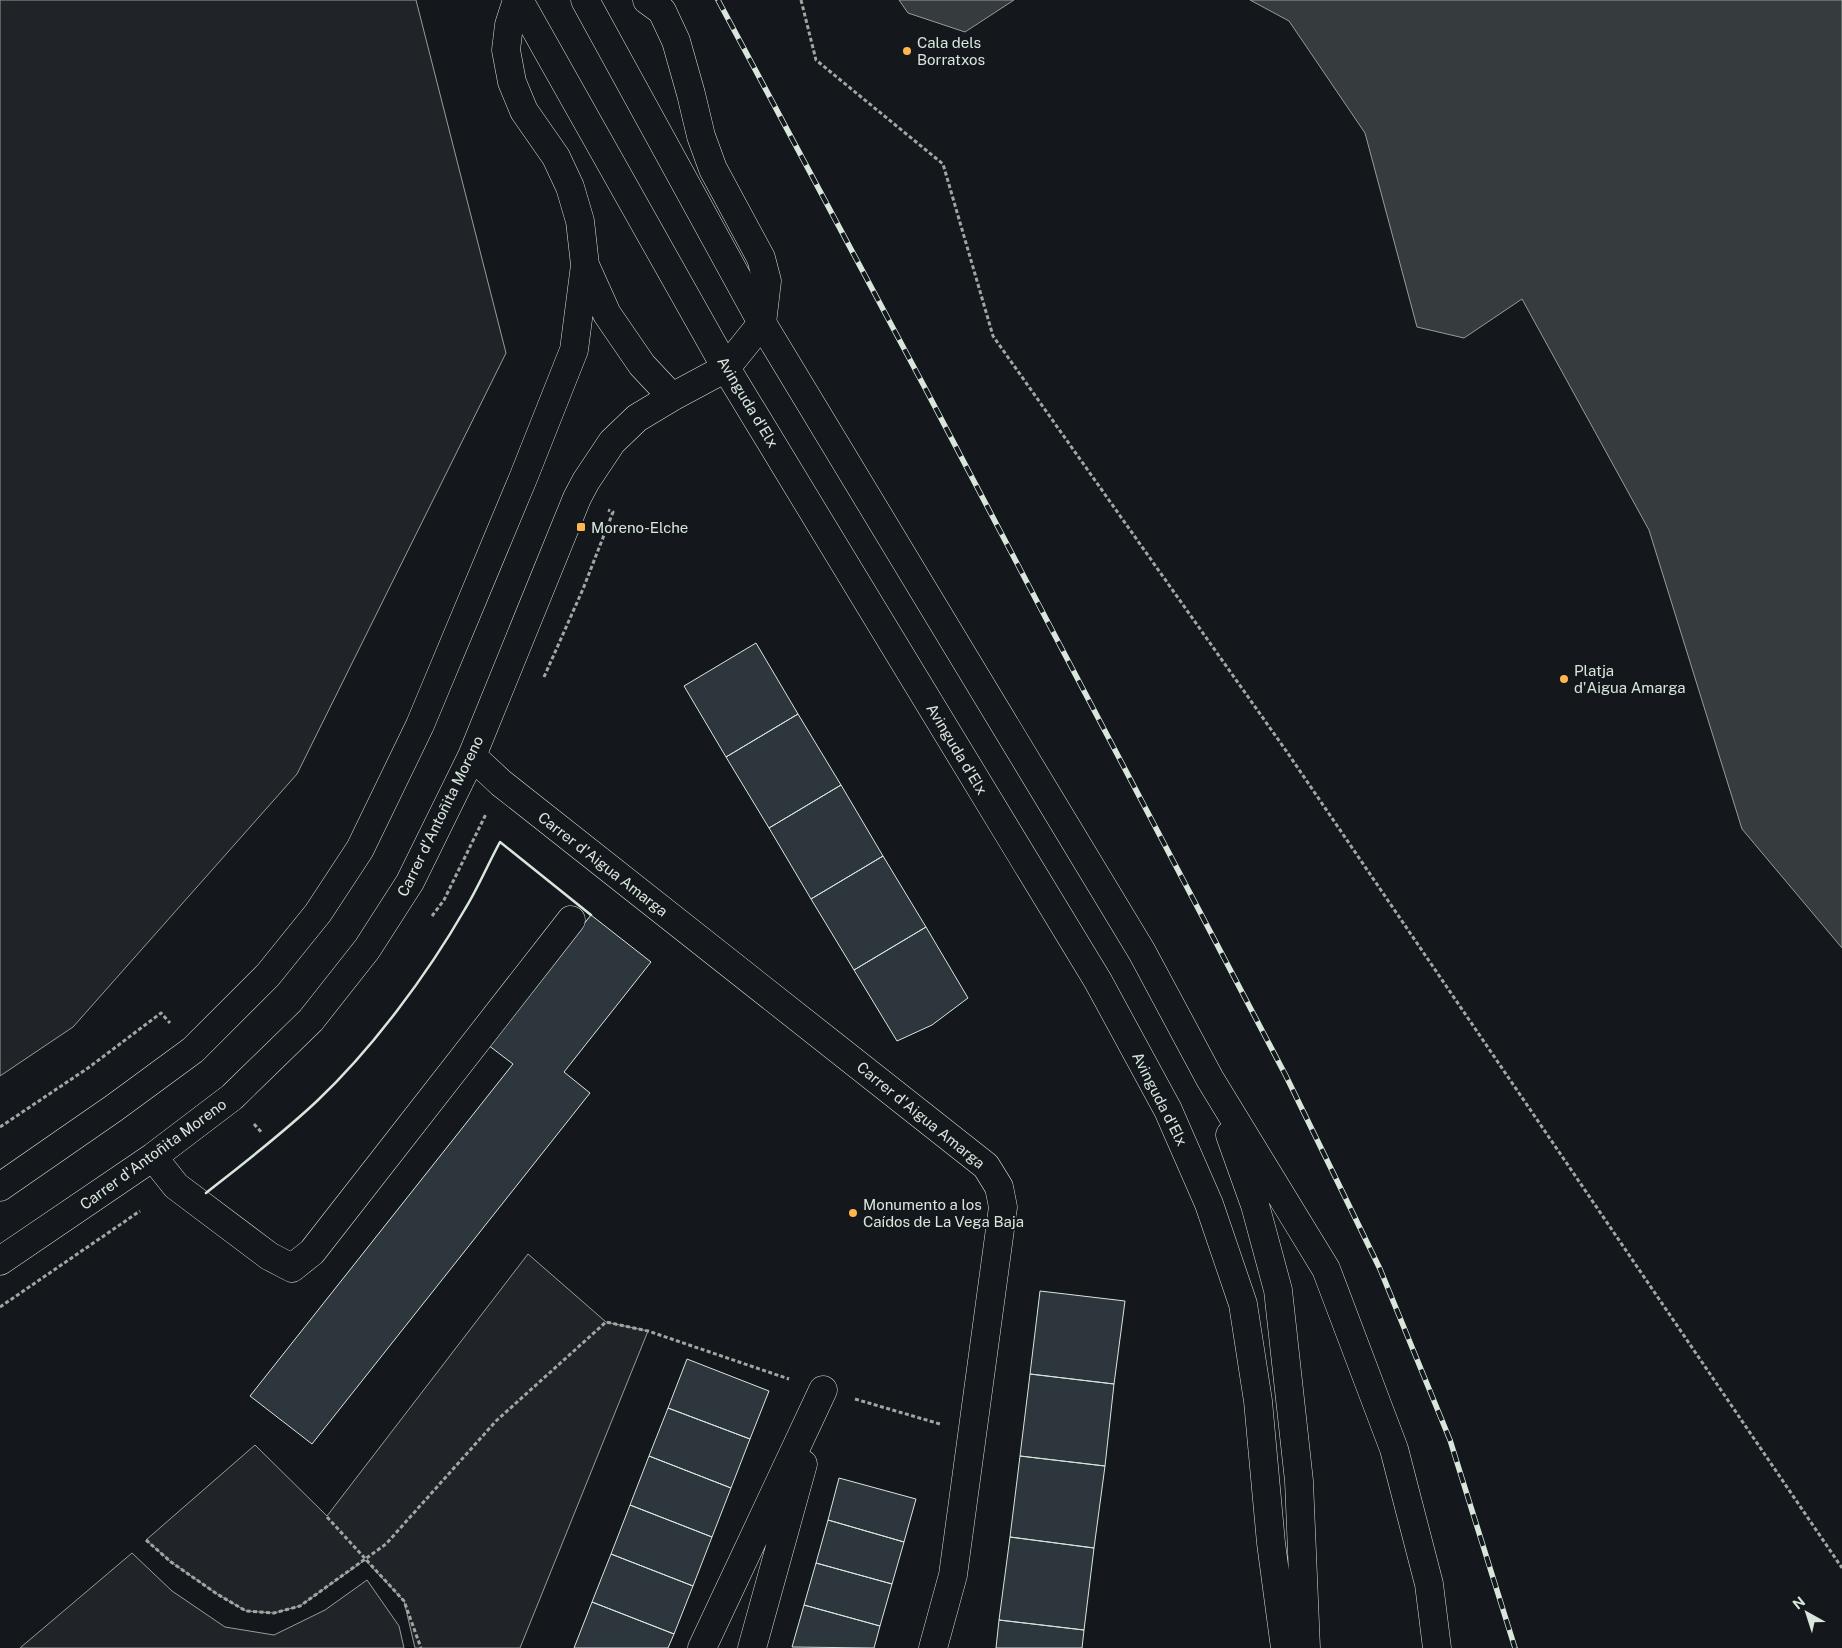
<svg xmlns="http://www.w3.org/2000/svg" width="1842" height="1648" font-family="'Public Sans',sans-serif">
<rect width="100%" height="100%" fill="#14181c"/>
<path fill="#202428" stroke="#939e99" d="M0,0h416l90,353 -209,421 -224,253 -73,49z
M528,1254l78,68 42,9 -128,317h-105l-11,-47 -39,-41 -65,46 -26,7 -28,-2 -29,-17 -46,-32 -25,-22 109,-95 72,71z
M132,1553l40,38 53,36 49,8 51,-25 42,-30 32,46 5,22h-384z"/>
<path fill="#363b3e" stroke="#939e99" d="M899,0h115l-49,32 -57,-19z
M1250,0h592v948l-100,-119 -93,-299 -127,-231 -58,39 -47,-11 -52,-194 -76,-112z"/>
<path fill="#2c363c" stroke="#d8e6dc" d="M756,643l42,71 -72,43 -42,-71z
M798,714l43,71 -72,43 -43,-71z
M841,785l42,71 -72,43 -42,-71z
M883,856l43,71 -72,43 -43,-71z
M591,915l60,47 -87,110 26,21 -278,351 -62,-48 263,-332 -25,-19z
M926,927l42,71 -36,27 -35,16 -43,-71z
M1040,1291l85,10 -11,83 -84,-10z
M687,1359l82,32 -19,48 -82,-31z
M1030,1374l84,10 -9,82 -85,-10z
M668,1408l82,31 -19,49 -82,-32z
M649,1456l82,32 -19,49 -82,-32z
M1020,1456l85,10 -11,82 -84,-11z
M839,1478l77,21 -12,43 -76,-22z
M630,1505l82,32 -19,49 -82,-32z
M828,1520l76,22 -12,42 -76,-21z
M1010,1537l84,11 -10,82 -85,-10z
M611,1554l82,32 -19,48 -82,-32z
M816,1563l76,21 -12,42 -76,-21z
M592,1602l82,32 -6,14h-94z
M804,1605l76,21 -6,22 -82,-1z
M999,1620l85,10 -2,18h-86z"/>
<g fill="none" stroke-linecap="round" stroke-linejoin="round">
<g stroke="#d8e6dc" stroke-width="29">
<path id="minor" d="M517,0l-8,25 -3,25 6,32 12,29 32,46 14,30 10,34 5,44 22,49 35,51 30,32
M472,756l29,27 485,383 13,21 4,20 -50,368 -20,73
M153,1157l23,29 93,70 23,12 20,-16 259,-332
M0,1187l114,-79 79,-58 75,-75 50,-62 42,-64 60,-124 104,-249 50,-126 11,-85
M0,1261l153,-104 79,-60 79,-77 56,-71 43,-67 62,-126 105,-258 9,-17 26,-39 25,-24 35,-21 54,-29 36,-45 5,-42 -6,-23 -48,-89 -12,-33 -10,-42 -15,-53 -14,-30 -15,-11
M702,1648l121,-258
M752,1648l51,-184"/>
</g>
<g stroke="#d8e6dc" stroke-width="29">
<path id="highway" d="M519,0l207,368 372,613 70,129 41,94 34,100 15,97 13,142 14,105
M585,0l177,323 380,629 68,127 116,190 68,180 35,135 8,64
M1230,1135l25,70 23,85 21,191 7,167"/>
</g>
<path stroke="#9da8a2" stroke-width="3" stroke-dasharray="4 2.5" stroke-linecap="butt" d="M801,0l15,60 127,104 50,172 294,416 555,816
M544,677l39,-88 30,-77 -5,-2
M432,916l12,-16 42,-86
M254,1124l8,9
M0,1127l88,-59 73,-55 9,10
M0,1307l140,-96
M855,1399l85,25
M327,1517l77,84 17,47
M146,1540l25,22 46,32 29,17 28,2 26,-7 86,-62 110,-123 110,-99 42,9 141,48"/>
<use href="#minor" stroke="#14181c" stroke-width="28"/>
<use href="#highway" stroke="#14181c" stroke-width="28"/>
<g stroke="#d8e6dc" stroke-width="5.5">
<path id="rail" d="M718,0l206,386 362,690 94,193 70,171 65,208"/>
</g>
<use href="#rail" stroke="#14181c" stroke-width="4" stroke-dasharray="11" stroke-linecap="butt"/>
<path stroke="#d8e6dc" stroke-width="2.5" d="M206,1193c38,-30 76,-59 111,-92 55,-52 110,-126 148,-192 13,-21 23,-45 35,-67l91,73"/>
</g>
<g fill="#ffb74d" stroke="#14181c" stroke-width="2">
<circle cx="907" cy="51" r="5"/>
<rect x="576" y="522" width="10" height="10" rx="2.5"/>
<circle cx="1564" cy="679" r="5"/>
<circle cx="853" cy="1213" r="5"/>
</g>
<g text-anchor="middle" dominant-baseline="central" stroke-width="4" stroke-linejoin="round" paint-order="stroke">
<g font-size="15" fill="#d8e6dc" stroke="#14181c" text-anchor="start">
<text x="917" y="42">Cala dels<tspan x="917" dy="17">Borratxos</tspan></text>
<text x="591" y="527">Moreno-Elche</text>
<text x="1574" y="670">Platja<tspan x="1574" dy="17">d'Aigua Amarga</tspan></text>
<text x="863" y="1204">Monumento a los<tspan x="863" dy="17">Caídos de La Vega Baja</tspan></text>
</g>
<g font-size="15" fill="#d8e6dc" stroke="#14181c">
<text transform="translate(748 402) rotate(59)">Avinguda d'Elx</text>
<text transform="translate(957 749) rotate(59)">Avinguda d'Elx</text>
<text transform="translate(440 816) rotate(-64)">Carrer d'Antoñita Moreno</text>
<text transform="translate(603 864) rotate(38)">Carrer d'Aigua Amarga</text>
<text transform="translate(1160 1099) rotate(63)">Avinguda d'Elx</text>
<text transform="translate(921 1115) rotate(39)">Carrer d'Aigua Amarga</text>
<text transform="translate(153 1154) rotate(-36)">Carrer d'Antoñita Moreno</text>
</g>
</g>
<g transform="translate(1807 1613) rotate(321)" stroke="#14181c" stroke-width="4" paint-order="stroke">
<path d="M0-4L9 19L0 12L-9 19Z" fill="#d8e6dc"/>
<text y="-8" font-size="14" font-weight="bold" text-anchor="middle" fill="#d8e6dc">N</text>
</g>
</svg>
